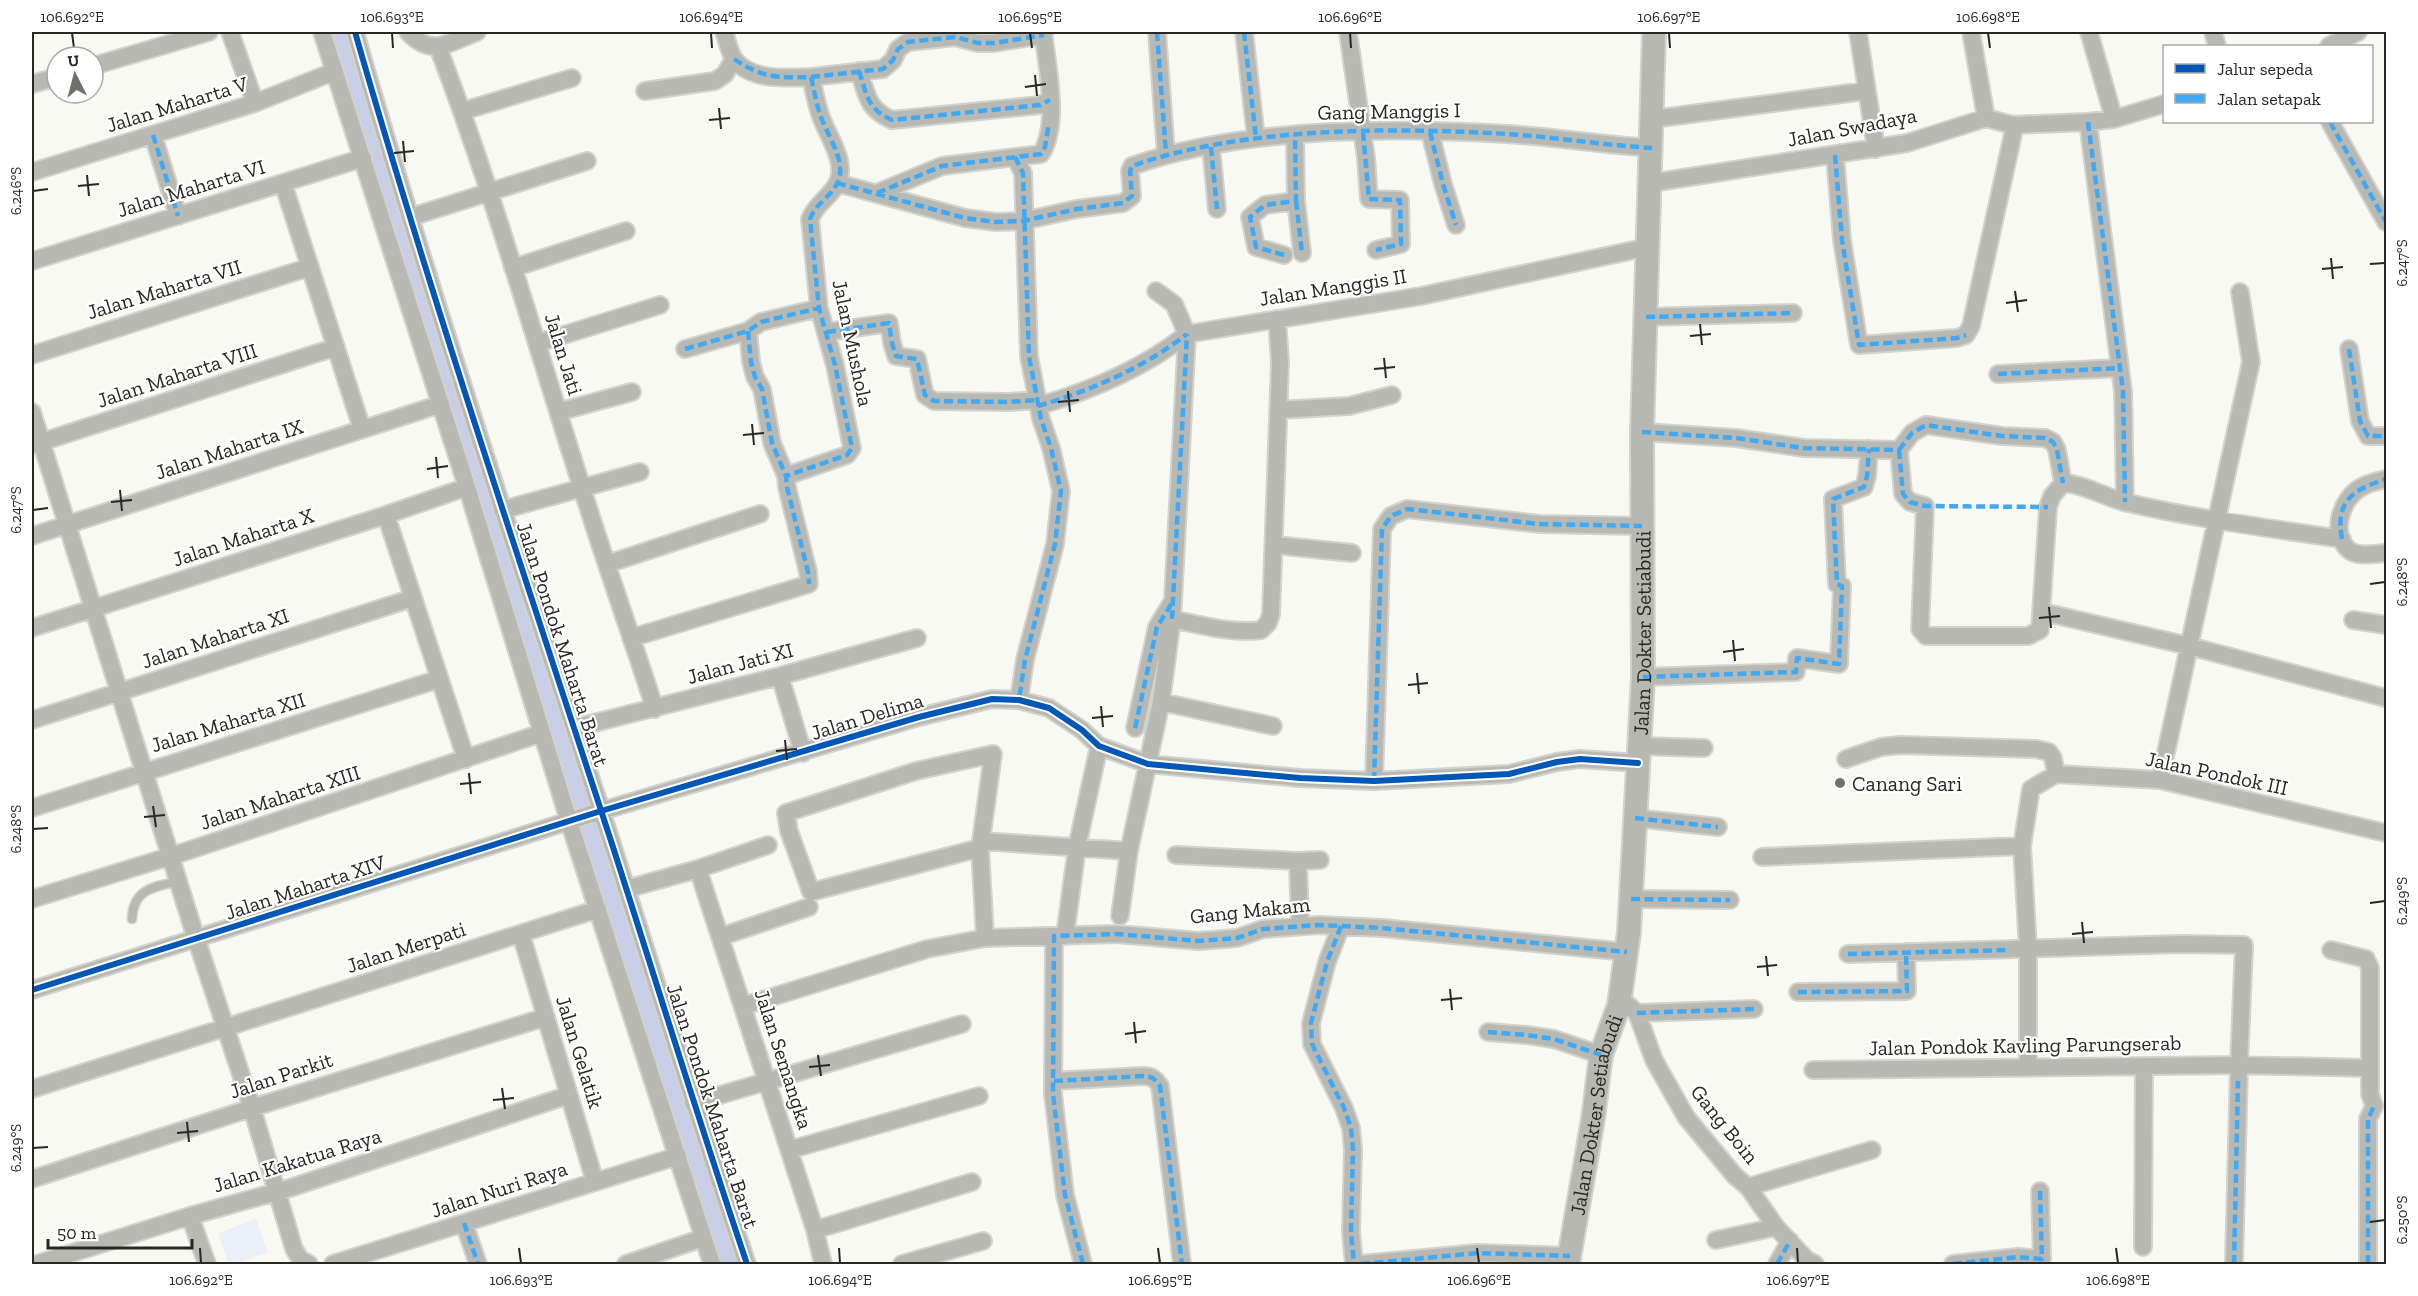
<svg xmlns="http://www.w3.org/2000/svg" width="2418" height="1296" font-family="'Zilla Slab',serif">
<rect width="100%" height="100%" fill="#f8f9f3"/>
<path fill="#ebeff8" d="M256,1219l12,33 -33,12h-6l-11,-31z"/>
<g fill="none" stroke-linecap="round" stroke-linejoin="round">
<path stroke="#c8cee7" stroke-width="34" d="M336,32l284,907 107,325"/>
<g stroke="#d2d3cf" stroke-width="11">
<path id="lane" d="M132,919c1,-30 21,-32 47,-38"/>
</g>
<g stroke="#d2d3cf" stroke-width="20">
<path id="street" d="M230,32l25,71
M322,32l145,455 102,334 143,443
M355,32c78,272 169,542 257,812 45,140 88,281 135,420
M408,32c24,26 41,10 69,0
M724,32c3,7 5,20 10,27 17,22 52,19 77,18 3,13 5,25 9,37 6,20 27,46 18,68 -7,15 -22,21 -28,37l9,89 16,57 17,83 -5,7 -61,21
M1157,32l9,122
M1244,32l12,106
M1348,32l18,126 3,41 31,1 1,44 -25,6
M1858,32l18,117
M1971,32l15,86
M2089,32l25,87
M2213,32l4,14
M2329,46l29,-14
M438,47c55,144 97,294 144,441 23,74 49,147 73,221
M93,66l116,-34
M859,71c8,24 8,38 33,49l148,-15 10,-5
M811,77l72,-8 10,-9 5,-11 10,-7 47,-5 23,6h16l50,-8
M32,84l25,-7
M645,91l70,-10 10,-7 9,-15
M463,111l109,-33
M1653,119l212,-28
M2088,122l35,269 2,111
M2330,122l56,100
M1430,132l13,52 13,41
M153,135l25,81
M1211,147l6,62
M1835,155l7,85 17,105 98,-7 9,-3 5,-9 42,-192 -1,-9
M1015,157l8,16 6,183 12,63 10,29 10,43 -6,53 -30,116 -6,40
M32,172l223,-69 78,-31
M283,183l79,246
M837,183l128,35 31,4 27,-1 54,-12 46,-6 9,-7 -2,-25 2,-5c110,-39 259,-39 375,-32 48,3 96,11 145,14
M1651,183l256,-40 79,-25 26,7 76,-3 26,-3 50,-15
M877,193l65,-27 99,-12c19,-30 6,-89 2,-122
M1296,201l6,52
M411,217l176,-56
M1284,255l-28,-8 -6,-30 15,-12 31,-4 -1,-66
M32,261l331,-103
M513,268l113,-37
M1646,317l147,-4
M827,332l62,-9 3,20 4,13 21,3 8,36 9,6 75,1 28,-2
M538,343l122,-38
M685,349l63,-18 13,-9 58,-14
M2349,349l11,72 8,15h18
M32,355l278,-88
M1998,374l122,-6
M1038,406c52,-15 107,-39 149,-72l234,-38 227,-49
M1279,410l70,-4 43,-11
M32,412l162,520 58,176 42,141 6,10 9,5
M558,412l74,-20
M1642,432l94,6 68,10 95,2
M32,445l304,-98
M1899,450l4,44 7,8 15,4 -5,123 6,7h102l12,-6 8,-123 4,-11 11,-13c17,0 43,14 61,19 72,17 145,26 218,37
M1899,450l13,-17 14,-8 76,11 43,2 8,4 4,8 6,33
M2386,479c-8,2 -19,4 -26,9 -19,11 -30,46 -11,62 9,8 27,3 37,3
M502,510l138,-38
M386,515l80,244
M32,536l409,-132
M1275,545l77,8
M607,564l153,-50
M2043,612l146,34 197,52
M1172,619c29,6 60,15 89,11l7,-7 3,-9 9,-251 -3,-44
M2353,620l33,5
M32,628l354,-113 81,-28
M631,638l178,-54 -1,-12 -21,-85 -1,-11 -14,-33 -10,-54 -7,-12 -4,-15 -3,-31
M780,676l23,77
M1643,677l153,-5 1,-14 42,6 3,-78 -5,-2 -4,-85 31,-12 3,-11 2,-27
M1161,702l112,24
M32,720l381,-122
M574,728l206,-52 137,-38
M1135,728l22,-101 14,-23
M1638,746l66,2
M1846,759l35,-12 20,-2 135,4 13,3 4,6 3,16
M2160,780l91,-418 -11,-70
M1374,781l8,-252 9,-13 16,-7 133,15 102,2
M32,808l407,-129
M1635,818l83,9
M981,841l148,10
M980,848l-169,44 -22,-61 -3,-18 130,-42 77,-17 -13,94 5,90
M1176,855l122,6 22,-1
M1762,857l260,-11
M1298,861l2,65
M698,869l117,361 8,34
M626,889l72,-20 70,-24
M32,899l149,-46 361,-120
M1631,899l99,1
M1120,916l9,-65 32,-149 11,-83 15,-285 -13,-30 -18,-13
M1341,926l-14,36 -9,34 -7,27 1,21 32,64 7,20 2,22 -2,82 3,32
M521,934l74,248
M1054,936l-1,158 12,101 18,69
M1065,936l12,-89 22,-101
M720,937l89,-30
M2331,950l35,9 4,9v126l4,12 -6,13v145
M1848,954l332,-10 64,1 -5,120 130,3
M32,990l569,-179 318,-94 73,-18 27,1 30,8 33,22 17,16 49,18 152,14 74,3 135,-7 48,-12 23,-3 58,4
M1798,992l109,-1 -1,-39
M1619,1005h9l9,8 17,47 32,57 49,59 13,11 28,40 31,33 8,4
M743,1006l184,-57 58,-11 132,-4 82,7 38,-3 26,-9 56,-4 63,3 245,24
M1637,1013l117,-4
M1488,1032l39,3 27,4 47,16
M2028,1067v-118l-6,-103 9,-57 25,-15 104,6 226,53
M1813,1070l426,-5 -5,199
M1054,1081l88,-5c9,0 13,2 18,10l22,178
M32,1089l566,-180
M693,1103l269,-79
M789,1150l190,-54
M32,1179l229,-74 285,-88
M1748,1187l124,-37
M190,1216l17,48
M464,1223l14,41
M815,1230l157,-48
M1716,1240l60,-13
M2143,1247l1,-181
M37,1264l153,-48 100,-28 279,-93
M333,1264l345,-108
M626,1264l77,-26
M902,1264l81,-23
M1361,1264l117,-11 92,3
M1777,1264l13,-23
M1953,1264l65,-7 24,2 -2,-68"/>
</g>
<g stroke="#d2d3cf" stroke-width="26">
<g id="secondary">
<path id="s1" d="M1568,1264l25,-145 8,-64 18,-50 10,-73 14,-255 -1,-245 12,-400"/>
</g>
</g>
<use href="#lane" stroke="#b9b9b4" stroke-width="8"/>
<use href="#street" stroke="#b9b9b4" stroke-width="16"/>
<use href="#secondary" stroke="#b8b8b2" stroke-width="22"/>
<path stroke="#3fa9f5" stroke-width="4.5" stroke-dasharray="9 4.5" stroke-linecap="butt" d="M1157,32l9,122
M1244,32l12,106
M734,59c28,19 44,19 77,18 3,13 5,25 9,37 6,20 27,46 18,68 -7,15 -22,21 -28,37l9,89 16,57 17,83 -5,7 -61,21
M859,71c8,24 8,38 33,49l148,-15 10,-5
M811,77l72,-8 10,-9 5,-11 10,-7 47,-5 23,6h16l50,-8
M2088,122l35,269 2,111
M2330,122l56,100
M1363,132l6,67 31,1 1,44 -25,6
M1430,132l13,52 13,41
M153,135l25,81
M1211,147l6,62
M1835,155l7,85 17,105 98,-7 9,-3
M1015,157l8,16 6,183 12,63 10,29 10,43 -6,53 -30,116 -6,40
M837,183l128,35 31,4 27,-1 54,-12 46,-6 9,-7 -2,-25 2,-5c110,-39 259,-39 375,-32 48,3 96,11 145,14
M877,193l65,-27 99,-12 4,-7 4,-24
M1296,201l6,52
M1284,255l-28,-8 -6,-30 15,-12 31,-4 -1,-66
M1646,317l147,-4
M748,331l3,31 4,15 7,12 10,54 14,33 1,11 21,85 1,12
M827,332l62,-9 3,20 4,13 21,3 8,36 9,6 75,1 28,-2
M685,349l63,-18 13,-9 58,-14
M2349,349l11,72 8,15h18
M1998,374l122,-6
M1038,406c52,-15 107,-39 149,-72
M1642,432l94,6 68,10 95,2
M1899,450l13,-17 14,-8 76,11 43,2 8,4 4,8 6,33
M1899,450l4,44 7,8 15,4 123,1
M2342,539c-7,-39 11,-49 44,-60
M1172,619l15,-285
M1643,677l153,-5 1,-14 42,6 3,-78 -5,-2 -4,-85 31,-12 3,-11 2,-27
M1135,728l22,-101 15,-24
M1374,781l8,-252 9,-13 16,-7 133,15 102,2
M1635,818l83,9
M1631,899l99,1
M1341,926l-14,36 -9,34 -7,27 1,21 32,64 7,20 2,22 -2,82 3,32
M1848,954l162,-4
M1798,992l109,-1 -1,-39
M1637,1013l117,-4
M1488,1032l39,3 27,4 47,16
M1054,1081l88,-5c9,0 13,2 18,10l22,178
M464,1223l14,41
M1083,1264l-18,-69 -12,-101 1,-158 63,-2 82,7 38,-3 26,-9 56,-4 63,3 245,24
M1361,1264l117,-11 92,3
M1777,1264l13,-23
M1953,1264l65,-7 24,2 -2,-68
M2234,1264l4,-183
M2368,1264v-145l6,-13"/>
<g stroke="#fff" stroke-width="10">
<path id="cycleway" d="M355,32c78,272 169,542 257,812 45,140 88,281 135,420
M32,990l569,-179 318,-94 73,-18 27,1 30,8 33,22 17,16 49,18 152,14 74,3 135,-7 48,-12 23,-3 58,4"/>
</g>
<use href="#cycleway" stroke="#0057b8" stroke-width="6"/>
</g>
<path fill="none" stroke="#272824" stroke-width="2" d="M72,33l2,15M392,33l1,15M711,33l1,15M1030,33l2,15M1350,33l1,15M1669,33l1,15M1988,33l2,15M1035,75l2,21M1025,87l21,-3M719,108l2,21M709,120l21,-2M403,141l2,21M394,153l20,-2M87,175l2,21M78,186l21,-2M33,191l15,-2M2331,258l2,21M2370,264l15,-1M2322,269l21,-2M2015,291l3,21M2006,303l21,-3M1700,324l2,21M1690,336l21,-2M1384,358l2,20M1374,369l21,-2M1068,391l2,21M1058,402l21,-2M752,424l2,21M743,435l21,-2M436,457l2,21M427,469l21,-3M120,490l2,21M111,502l21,-2M33,510l15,-2M2370,584l15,-2M2049,607l2,21M2039,618l21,-2M1733,640l2,21M1723,652l21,-3M1417,673l2,21M1408,685l20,-2M1101,706l2,21M1092,718l21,-2M785,740l2,20M776,751l21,-2M469,773l2,21M460,784l21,-2M153,806l3,21M144,817l21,-2M33,829l15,-1M2370,903l15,-2M2082,922l2,21M2072,934l21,-2M1766,956l2,20M1757,967l20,-2M1450,989l2,21M1441,1000l21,-2M1134,1022l2,21M1125,1034l21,-3M818,1055l3,21M809,1067l21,-2M502,1088l3,21M493,1100l21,-2M187,1122l2,20M177,1133l21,-2M33,1148l15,-1M2370,1222l15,-2M200,1248l1,15M519,1248l2,15M839,1248l1,15M1158,1248l2,15M1477,1248l2,15M1797,1248l1,15M2116,1248l2,15"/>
<circle fill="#70716c" stroke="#fff" stroke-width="2" cx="1840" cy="783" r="6"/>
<g text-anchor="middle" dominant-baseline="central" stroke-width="4.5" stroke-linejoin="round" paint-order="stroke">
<g font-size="21" fill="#272824" stroke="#fff">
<text transform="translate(177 104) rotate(-17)">Jalan Maharta V</text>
<text transform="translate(1389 111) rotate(-1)">Gang Manggis I</text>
<text transform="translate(1852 127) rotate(-11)">Jalan Swadaya</text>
<text transform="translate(191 188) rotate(-17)">Jalan Maharta VI</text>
<text transform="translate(1333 287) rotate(-9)">Jalan Manggis II</text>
<text transform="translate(164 289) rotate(-17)">Jalan Maharta VII</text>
<text transform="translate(853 343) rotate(78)">Jalan Mushola</text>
<text transform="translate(564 354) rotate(73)">Jalan Jati</text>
<text transform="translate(177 375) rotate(-18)">Jalan Maharta VIII</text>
<text transform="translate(229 449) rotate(-18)">Jalan Maharta IX</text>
<text transform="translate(243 537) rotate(-18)">Jalan Maharta X</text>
<text stroke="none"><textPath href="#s1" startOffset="638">Jalan Dokter Setiabudi</textPath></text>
<text transform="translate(215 638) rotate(-18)">Jalan Maharta XI</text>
<text transform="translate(563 644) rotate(72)">Jalan Pondok Maharta Barat</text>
<text transform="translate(740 663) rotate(-15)">Jalan Jati XI</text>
<text transform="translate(867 716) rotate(-17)">Jalan Delima</text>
<text transform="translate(228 722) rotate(-17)">Jalan Maharta XII</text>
<text transform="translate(2217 773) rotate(12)">Jalan Pondok III</text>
<text transform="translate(280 797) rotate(-18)">Jalan Maharta XIII</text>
<text transform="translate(305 887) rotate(-18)">Jalan Maharta XIV</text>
<text transform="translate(1250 910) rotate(-6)">Gang Makam</text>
<text transform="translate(406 947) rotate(-18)">Jalan Merpati</text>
<text transform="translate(2025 1045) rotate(-1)">Jalan Pondok Kavling Parungserab</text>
<text transform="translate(580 1052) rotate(73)">Jalan Gelatik</text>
<text transform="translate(784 1059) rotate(72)">Jalan Semangka</text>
<text transform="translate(281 1075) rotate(-18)">Jalan Parkit</text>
<text transform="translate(713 1106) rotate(72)">Jalan Pondok Maharta Barat</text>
<text stroke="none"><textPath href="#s1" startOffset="152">Jalan Dokter Setiabudi</textPath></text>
<text transform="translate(1725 1124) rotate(51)">Gang Boin</text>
<text transform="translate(297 1160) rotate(-17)">Jalan Kakatua Raya</text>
<text transform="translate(499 1189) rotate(-18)">Jalan Nuri Raya</text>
</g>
<g font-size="21" fill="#272824" stroke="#fff" text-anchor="start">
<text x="1852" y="783">Canang Sari</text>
</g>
</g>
<rect width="2418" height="1296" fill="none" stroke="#ffffff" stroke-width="66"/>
<rect x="2163" y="45" width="210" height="78" fill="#ffffff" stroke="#a9a9a7" stroke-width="1.5"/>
<rect x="2175" y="64" width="30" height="9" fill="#0057b8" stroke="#a9a9a7" stroke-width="1.5"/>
<text x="2217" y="75" font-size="18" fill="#272824">Jalur sepeda</text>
<rect x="2175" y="94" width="30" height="9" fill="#3fa9f5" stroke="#a9a9a7" stroke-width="1.5"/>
<text x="2217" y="105" font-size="18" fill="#272824">Jalan setapak</text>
<g transform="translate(75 75) rotate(354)"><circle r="28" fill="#ffffff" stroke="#a9a9a7" stroke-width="1.5"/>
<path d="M0-4.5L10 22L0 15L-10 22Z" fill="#70716c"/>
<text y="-9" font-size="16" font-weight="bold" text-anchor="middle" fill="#272824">U</text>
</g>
<path d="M48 1239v9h144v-9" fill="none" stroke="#272824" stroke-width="3"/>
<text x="57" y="1239" font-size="18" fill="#272824" stroke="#ffffff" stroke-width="4.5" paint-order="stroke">50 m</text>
<rect x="33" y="33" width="2352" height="1230" fill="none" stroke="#272824" stroke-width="2"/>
<g font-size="15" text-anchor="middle" fill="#272824">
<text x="72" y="22">106.692°E</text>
<text x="392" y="22">106.693°E</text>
<text x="711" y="22">106.694°E</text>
<text x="1030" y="22">106.695°E</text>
<text x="1350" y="22">106.696°E</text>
<text x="1669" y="22">106.697°E</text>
<text x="1988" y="22">106.698°E</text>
<text transform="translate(16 191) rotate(-90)" y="5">6.246°S</text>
<text transform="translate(2402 263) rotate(-90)" y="5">6.247°S</text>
<text transform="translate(16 510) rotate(-90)" y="5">6.247°S</text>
<text transform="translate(2402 582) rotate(-90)" y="5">6.248°S</text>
<text transform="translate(16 829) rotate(-90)" y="5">6.248°S</text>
<text transform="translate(2402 901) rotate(-90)" y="5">6.249°S</text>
<text transform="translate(16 1148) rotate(-90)" y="5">6.249°S</text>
<text transform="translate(2402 1220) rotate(-90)" y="5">6.250°S</text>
<text x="201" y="1285">106.692°E</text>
<text x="521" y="1285">106.693°E</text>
<text x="840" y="1285">106.694°E</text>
<text x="1160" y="1285">106.695°E</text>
<text x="1479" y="1285">106.696°E</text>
<text x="1798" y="1285">106.697°E</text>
<text x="2118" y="1285">106.698°E</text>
</g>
</svg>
